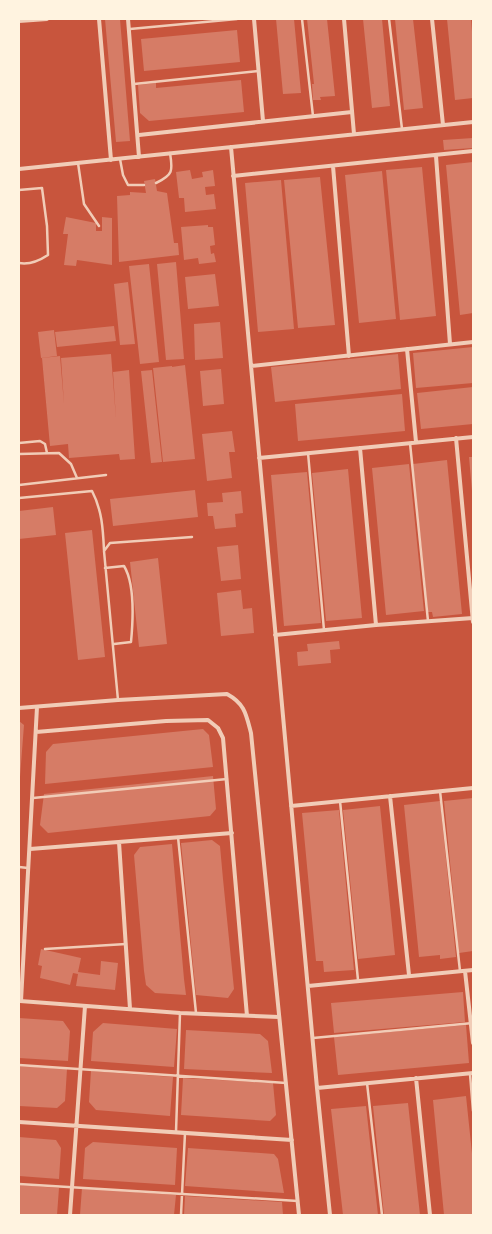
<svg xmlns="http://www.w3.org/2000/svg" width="492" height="1234" font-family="Figtree,sans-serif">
<rect width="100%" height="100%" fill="#c8553d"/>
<path fill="#d67c66" d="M105,19h15l10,122 -14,1z
M276,19h18l7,74 -18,1z
M307,19h20l8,77 -15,1 1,3h-8l-1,-16h2z
M363,19h19l8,87 -18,2z
M395,19h18l10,89 -19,2z
M447,19h24l2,25v54l-18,2z
M237,30l3,32 -96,9 -3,-32z
M241,80l3,32 -95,9 -9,-8 -2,-28 18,-2v5z
M473,138v10l-29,2 -1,-10z
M473,162v151l-13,2 -14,-150z
M422,167l14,149 -36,4 -14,-150z
M190,170l2,9 11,-2 -1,-5 11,-2 2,16 -10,1 1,8 8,-1 2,15 -31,3 -1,-14h-5l-3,-26z
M382,171l14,148 -37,4 -14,-148z
M320,177l15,148 -37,3 -14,-148z
M155,179l2,12 10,2 7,50h4l1,12 -60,7 -2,-66 13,-1v-3l16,1 -2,-12z
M281,180l13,149 -36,3 -13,-149z
M66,217l30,6v8h6v-14l10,1v47l-35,-5 -1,6 -12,-1 4,-31h-5z
M208,225v2h5l2,18 -5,1 1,8 3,-1 2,9 -17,2 -1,-6 -14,2 -3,-33z
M176,262l8,97 -18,1 -9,-96z
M149,264l10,98 -19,2 -11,-98z
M215,274l4,32 -31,3 -3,-32z
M128,282l7,62 -15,1 -6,-61z
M220,322l3,36 -28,2 -1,-36z
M114,326l2,15 -59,6 -2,-15z
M54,330l3,26 -16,2 -3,-26z
M473,347v36l-57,5 -3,-35z
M111,354l5,65 -3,-47 16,-2 6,89 -15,1 -1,-6 -50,4 -1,-14 -18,2 -8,-88 18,-2 4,48 -3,-46z
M398,354l3,35 -126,13 -4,-35z
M185,365l10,94 -32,3 -10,-94 19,-2 2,18 -2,-17z
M221,369l3,35 -21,2 -3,-35z
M152,370l10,92 -11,1 -10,-92z
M473,387v37l-52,5 -4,-36z
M402,394l3,37 -107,10 -3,-37z
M232,431l3,21h-6l3,26 -25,3 -5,-47z
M469,457h4v34h-1z
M447,460l15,154 -29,3 -1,-5h-4l-15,-148z
M409,464l15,147 -38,4 -14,-147z
M348,469l14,149 -36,3 -14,-148z
M307,472l14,151 -37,3 -13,-151z
M195,490l3,27 -85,9 -3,-27z
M241,491l2,22 -8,1 1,13 -21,2 -2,-13h-5l-1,-13 16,-1 -1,-9z
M53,507l3,28 -37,4v-28z
M92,530l13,127 -27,3 -13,-127z
M238,545l3,34 -20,2 -4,-34z
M158,558l9,86 -28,3 -9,-85z
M241,590l2,19 9,-1 2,25 -33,3 -4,-43z
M339,641l1,8 -10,1 1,13 -33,3 -1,-14 11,-1 -1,-7z
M19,721l5,4 -4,52h-1z
M203,729l6,6 4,32 -168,17 1,-32 7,-8z
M213,776l3,33 -6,7 -162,17 -8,-8 4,-31z
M473,798v153l-14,2 -15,-152z
M440,801l16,156 -16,2v-4l-21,2 -15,-152z
M380,806l15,149 -37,4 -15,-149z
M339,810l15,160 -30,2 -1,-11h-7l-14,-148z
M212,840l8,6 3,33 11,110 -6,9 -32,-3 -15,-152z
M172,844l12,135 2,16 -31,-2 -9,-8 -2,-14 -10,-116 6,-8z
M41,949l40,9 -3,14 22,3 1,-14 17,2 -3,27 -39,-4 2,-12 -5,-1 -3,12 -30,-7 2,-12 -4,-1z
M463,992l2,30 -131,11 -3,-30z
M19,1018l44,3 7,10 -2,30 -49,-3z
M103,1023l74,6 -3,38 -83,-6 2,-29z
M466,1025l3,38 -131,12 -4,-38z
M186,1030l74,4 8,7 4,32 -88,-4z
M19,1066l48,3 -2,32 -8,7 -38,-2z
M91,1071l82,6 -3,39 -74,-6 -7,-8z
M183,1078l90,5 3,32 -6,6 -89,-6z
M466,1096l7,67v52h-29l-11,-115z
M408,1103l12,112h-36l-11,-109z
M366,1106l12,109h-35l-12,-106z
M19,1137l37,3 5,8 -2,31 -40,-3z
M93,1142l84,6 -2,37 -92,-6 2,-31z
M188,1148l86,6 4,5 6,34 -99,-7z
M19,1185l40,3 -2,27h-38z
M82,1188l94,7 -2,20h-94z
M185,1196l97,6 1,13h-99z"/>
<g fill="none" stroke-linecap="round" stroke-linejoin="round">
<path stroke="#f1ccb7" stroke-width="2.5" d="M302,19l11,97
M389,19l13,110
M130,29l107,-10
M134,84l124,-13
M120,159l3,16 5,10h16
M78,163l6,41 15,22
M156,183c17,-8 17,-12 14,-30
M19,190l23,-2 5,38 1,29c-9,6 -18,10 -29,8
M19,443l21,-2 5,3 2,9
M410,443l18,178
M308,453l16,177
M19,454l40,-1 12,11 6,14
M19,485l87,-10
M19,498l73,-7c10,19 11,38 12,59
M105,568l19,-2c11,18 9,55 7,76l-17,2
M118,700l-14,-149 6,-8 82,-6
M440,791l20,180
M33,798l194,-19
M340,801l18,179
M178,837l18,176
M19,867l9,1
M45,949l81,-5
M313,1038l160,-15
M19,1065l267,18
M470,1074l3,37
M367,1083l15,132
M176,1132l4,-119
M19,1184l279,17
M181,1215l4,-82"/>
<path stroke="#f1ccb7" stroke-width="4" d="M99,19l12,141
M128,19l11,138
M254,19l9,102
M344,19l10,115
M432,19l11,106
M19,21l28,-2
M139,135l213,-23
M231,147l86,941 13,127
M436,156l14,188
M333,166l16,190
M19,169l454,-47
M233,176l240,-25
M407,349l9,93
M251,366l222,-24
M456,438l17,184
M360,448l16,177
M259,458l214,-21
M275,635l101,-10 97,-7
M19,708l99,-8 109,-6c18,10 19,20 24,39l48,482
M36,732l130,-11 42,-1 10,8 5,10 24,278
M390,796l19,179
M291,806l182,-18
M119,842l11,167
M30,849l202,-16
M465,971l8,72
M308,986l165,-16
M20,1001l160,12 99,4
M21,1001l16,-294
M416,1078l14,137
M317,1088l156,-15
M19,1122l273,18
M70,1215l15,-209"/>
</g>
<rect width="492" height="1234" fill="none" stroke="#fff3e0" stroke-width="40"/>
</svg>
